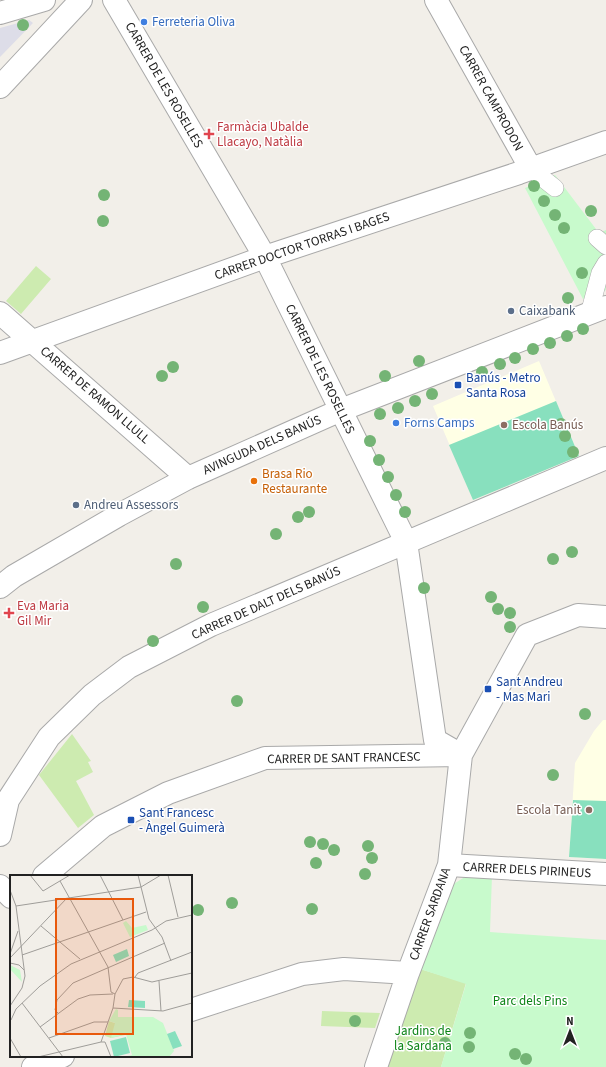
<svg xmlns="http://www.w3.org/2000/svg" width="606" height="1067" font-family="'Source Sans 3',sans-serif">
<rect width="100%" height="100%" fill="#f2efe9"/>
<path fill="#ffffe5" d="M539,361l40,95 -106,44 -40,-94z
M603,720h3v139l-37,-2 6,-94 19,-32z"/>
<path fill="#cdebb0" d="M36,266l15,13 -30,35 -15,-13z
M72,734l19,27 -3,1 5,10 -17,9 18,34 -16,13 -39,-53z
M420,969l46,14 -25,84h-53z
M322,1011l58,2 -5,15 -54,-2z"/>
<path fill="#c8facc" d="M555,175l44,58 7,-3v60l-23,9 -58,-111z
M471,873l21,2 -2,57 116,8v127h-165l25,-83 -46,-15 29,-82z"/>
<path fill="#88e0be" d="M556,401l23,55 -106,44 -24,-55z
M573,800l33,1v58l-37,-2z"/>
<path fill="#dddde8" d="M29,20l4,3 -33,34v-29z"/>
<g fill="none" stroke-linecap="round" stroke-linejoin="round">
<g stroke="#a9a9a9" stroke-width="18">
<path id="pedestrian" d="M531,169l24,19
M597,238l9,8
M589,314l11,-41 6,-10"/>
</g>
<g stroke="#a9a9a9" stroke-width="24">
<path id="minor" d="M114,0l151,257 141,285 29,198 26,15
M436,0l95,169
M0,13l44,-13
M0,87l81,-87
M0,313l188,165
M0,353l265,-96 254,-84 87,-31
M0,587l14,-11 105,-61 69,-37 153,-68 265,-103
M0,835l8,-35 41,-63 43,-42 37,-28 82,-42 395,-167
M449,865l157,9
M44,876l59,-50 65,-33 97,-35 196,-3
M0,886l11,11
M191,1010l111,-36 42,-5 64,4
M33,1067l30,-11
M376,1067l32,-94 41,-108 12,-110 66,-120 51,-20 28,2"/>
</g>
<use href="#pedestrian" stroke="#fff" stroke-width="17"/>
<use href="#minor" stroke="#fff" stroke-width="22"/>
</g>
<g fill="#74b475">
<circle cx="23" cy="25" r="6"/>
<circle cx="534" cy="186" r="6"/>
<circle cx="104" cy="195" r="6"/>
<circle cx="544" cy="201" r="6"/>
<circle cx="591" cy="211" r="6"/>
<circle cx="555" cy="215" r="6"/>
<circle cx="103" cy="221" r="6"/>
<circle cx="564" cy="228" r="6"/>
<circle cx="582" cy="273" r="6"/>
<circle cx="568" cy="298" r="6"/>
<circle cx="583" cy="329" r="6"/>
<circle cx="567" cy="336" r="6"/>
<circle cx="550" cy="343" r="6"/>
<circle cx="533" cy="349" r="6"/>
<circle cx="515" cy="358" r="6"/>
<circle cx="419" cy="361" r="6"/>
<circle cx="500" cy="364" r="6"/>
<circle cx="173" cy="367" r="6"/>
<circle cx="482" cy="372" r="6"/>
<circle cx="162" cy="376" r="6"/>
<circle cx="385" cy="376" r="6"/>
<circle cx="432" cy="394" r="6"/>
<circle cx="415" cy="401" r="6"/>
<circle cx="398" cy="408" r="6"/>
<circle cx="380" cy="414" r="6"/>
<circle cx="561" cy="424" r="6"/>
<circle cx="565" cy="436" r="6"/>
<circle cx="370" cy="441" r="6"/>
<circle cx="573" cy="452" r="6"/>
<circle cx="379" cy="460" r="6"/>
<circle cx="388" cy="477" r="6"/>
<circle cx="396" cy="495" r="6"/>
<circle cx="309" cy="512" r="6"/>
<circle cx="405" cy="512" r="6"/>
<circle cx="298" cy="517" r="6"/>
<circle cx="276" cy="534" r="6"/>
<circle cx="572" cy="552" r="6"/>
<circle cx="553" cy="559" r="6"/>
<circle cx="176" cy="564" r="6"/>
<circle cx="424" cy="588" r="6"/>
<circle cx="491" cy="597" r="6"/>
<circle cx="203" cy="607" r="6"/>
<circle cx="498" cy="609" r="6"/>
<circle cx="510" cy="613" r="6"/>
<circle cx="510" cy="627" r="6"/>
<circle cx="153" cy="641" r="6"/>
<circle cx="237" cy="701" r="6"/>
<circle cx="585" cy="714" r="6"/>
<circle cx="553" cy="775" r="6"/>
<circle cx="310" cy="842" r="6"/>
<circle cx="323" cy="844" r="6"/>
<circle cx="368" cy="846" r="6"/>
<circle cx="334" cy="850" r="6"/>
<circle cx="372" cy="858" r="6"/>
<circle cx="316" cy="863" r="6"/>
<circle cx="365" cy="874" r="6"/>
<circle cx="232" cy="903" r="6"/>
<circle cx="312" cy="909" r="6"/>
<circle cx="198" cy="910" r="6"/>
<circle cx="355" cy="1021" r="6"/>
<circle cx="470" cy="1033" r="6"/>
<circle cx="445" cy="1043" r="6"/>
<circle cx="469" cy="1047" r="6"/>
<circle cx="515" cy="1054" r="6"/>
<circle cx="526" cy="1059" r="6"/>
</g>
<g fill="#3f7fe0" stroke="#fff" stroke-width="1.5">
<circle cx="144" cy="22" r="4"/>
<circle cx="396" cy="423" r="4"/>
</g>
<g fill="#e0444e" stroke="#fff" stroke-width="1.5">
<path d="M207 128h4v4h4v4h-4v4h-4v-4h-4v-4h4z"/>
<path d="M7 607h4v4h4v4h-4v4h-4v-4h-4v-4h4z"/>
</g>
<g fill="#5c6f8a" stroke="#fff" stroke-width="1.5">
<circle cx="511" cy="311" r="4"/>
<circle cx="76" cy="505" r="4"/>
</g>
<g fill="#1a4fb4" stroke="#fff" stroke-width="1.5">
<rect x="454" y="381" width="8" height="8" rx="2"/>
<rect x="484" y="685" width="8" height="8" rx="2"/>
<rect x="127" y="816" width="8" height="8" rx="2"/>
</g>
<g fill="#8d6e63" stroke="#fff" stroke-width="1.5">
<circle cx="504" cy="425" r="4"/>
<circle cx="589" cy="810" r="4"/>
</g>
<circle fill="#e8710a" stroke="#fff" stroke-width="1.5" cx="254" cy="481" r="4"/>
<g text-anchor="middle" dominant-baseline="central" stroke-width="3" stroke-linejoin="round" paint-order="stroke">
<g font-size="13" fill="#366cbe" stroke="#fff" text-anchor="start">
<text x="152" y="22">Ferreteria Oliva</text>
<text x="404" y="423">Forns Camps</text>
</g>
<g font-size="13" fill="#222" stroke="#fff">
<text transform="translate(164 85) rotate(60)">CARRER DE LES ROSELLES</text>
<text transform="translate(491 98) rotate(61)">CARRER CAMPRODON</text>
<text transform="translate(302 246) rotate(-19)">CARRER DOCTOR TORRAS I BAGES</text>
<text transform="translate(320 369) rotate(64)">CARRER DE LES ROSELLES</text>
<text transform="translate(95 395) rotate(41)">CARRER DE RAMON LLULL</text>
<text transform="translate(262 445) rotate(-24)">AVINGUDA DELS BANÚS</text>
<text transform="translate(266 603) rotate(-24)">CARRER DE DALT DELS BANÚS</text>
<text transform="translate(344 758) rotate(-1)">CARRER DE SANT FRANCESC</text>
<text transform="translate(527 870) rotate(3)">CARRER DELS PIRINEUS</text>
<text transform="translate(430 914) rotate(-70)">CARRER SARDANA</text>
</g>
<g font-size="13" fill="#be3a42" stroke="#fff" text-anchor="start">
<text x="217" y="127">Farmàcia Ubalde<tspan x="217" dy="15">Llacayo, Natàlia</tspan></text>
<text x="17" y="606">Eva Maria<tspan x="17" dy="15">Gil Mir</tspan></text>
</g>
<g font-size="13" fill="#4e5e75" stroke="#fff" text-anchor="start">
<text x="519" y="311">Caixabank</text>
<text x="84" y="505">Andreu Assessors</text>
</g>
<g font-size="13" fill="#164399" stroke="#fff" text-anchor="start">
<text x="466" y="378">Banús - Metro<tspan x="466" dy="15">Santa Rosa</tspan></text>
<text x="496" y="682">Sant Andreu<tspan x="496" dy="15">- Mas Mari</tspan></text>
<text x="139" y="813">Sant Francesc<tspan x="139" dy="15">- Àngel Guimerà</tspan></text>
</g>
<g font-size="13" fill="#785e54" stroke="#fff" text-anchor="start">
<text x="512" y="425">Escola Banús</text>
<text x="581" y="810" text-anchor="end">Escola Tanit</text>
</g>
<g font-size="13" fill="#c56008" stroke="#fff" text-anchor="start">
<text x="262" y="474">Brasa Rio<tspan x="262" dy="15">Restaurante</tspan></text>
</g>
<g font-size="13" fill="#0c8416" stroke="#fff">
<text x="530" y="1001">Parc dels Pins</text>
<text x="423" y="1031">Jardins de<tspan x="423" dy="15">la Sardana</tspan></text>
</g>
</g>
<g transform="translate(10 875)">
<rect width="182" height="182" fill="#f2efe9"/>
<path d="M99,146l6,2 10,12 -14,3 -6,-2z" fill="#cdebb0"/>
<path d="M116,46l6,7 14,-3 2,5 -18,7 -7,-14zM0,90l10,5 2,12 -12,-13zM106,134l2,1v7h35l10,6 11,28 -5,6h-46l9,-2 -6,-21 -15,4 4,-15 -6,-2z" fill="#c8facc"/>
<path d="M117,74l2,7 -13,6 -3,-7zM119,125l16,1v7l-17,-1zM165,156l7,15 -9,3 -6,-15zM116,162l4,16 -16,4 -4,-16z" fill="#88e0be"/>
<path fill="none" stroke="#9f9d99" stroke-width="1" d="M20,0l13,16 27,-16M90,0l23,45M128,0l11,44 13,18 9,24M158,0l10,42M50,6l48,86 3,25 4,2M0,15l6,16 9,70 -3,12 -12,18M6,31l125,-19 20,-12M31,51l39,33M0,79l8,-23M12,80l124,-43M0,83l57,-60M0,88l9,2 5,5M125,102l3,-4 54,-21M149,106l2,30M12,128l41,54M103,133l50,3 29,-8M48,138l-3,-3 2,-10 16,-17 92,-40M1,145l5,-11 24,-23 31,-22 81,-34 14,-9 26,-6M30,152l38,-28 12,-4 23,-1M0,163l11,19M39,163l45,-16h14M91,167l12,-34 2,-14 8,-15 10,-2 19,5 40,-9M91,167h4l6,15M28,182l63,-15"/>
<path fill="#e8590c" fill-opacity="0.15" stroke="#e8590c" stroke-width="2" d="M46,24h77v135h-77z"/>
<rect width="182" height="182" fill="none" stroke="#222" stroke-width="2"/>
</g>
<g transform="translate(570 1031)" stroke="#ffffff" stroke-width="3" paint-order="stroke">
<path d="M0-3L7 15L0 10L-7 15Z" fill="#222222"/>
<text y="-6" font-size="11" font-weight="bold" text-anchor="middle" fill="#222222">N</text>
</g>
</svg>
